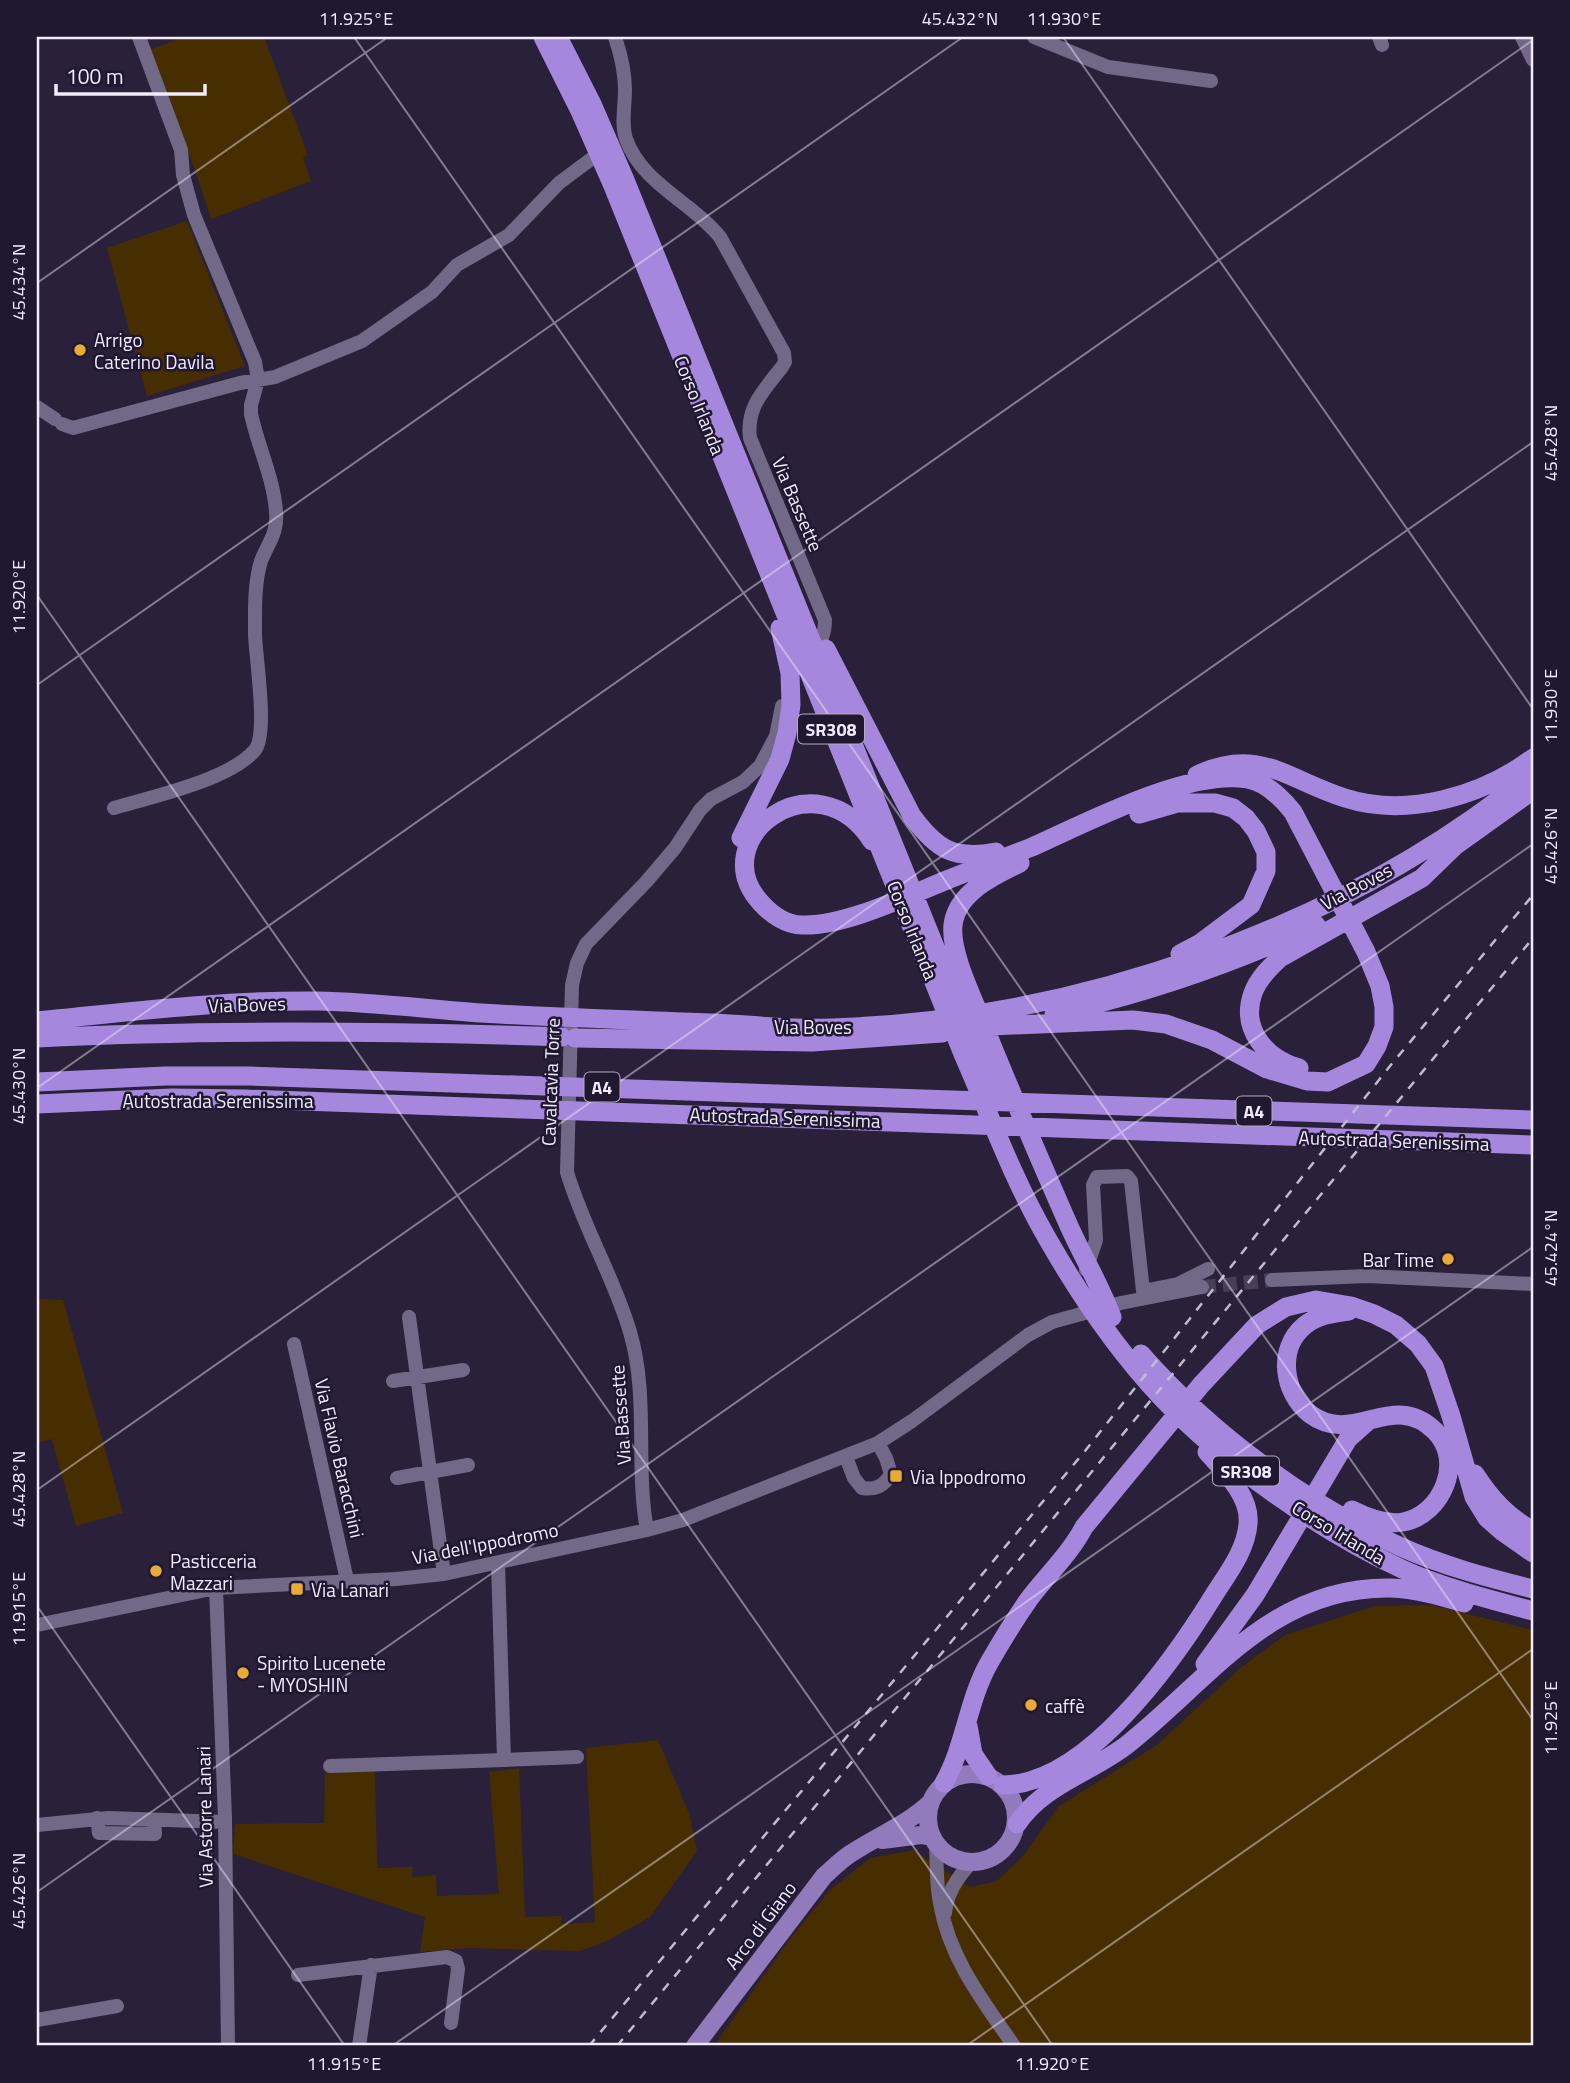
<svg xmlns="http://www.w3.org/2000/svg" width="1570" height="2083" font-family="'Titillium Web',sans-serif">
<rect width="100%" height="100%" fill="#2a203a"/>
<path fill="#472e00" d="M184,37h80l44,118 -5,3 8,23 -100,38 -16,-49 -46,-120z
M187,221l58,145 -98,30 -40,-148z
M37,1299l26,1 60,213 -47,13 -24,-87 -15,4z
M1431,1605l102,25v416h-819l75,-106 40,-49 41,-33 43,-8 57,37 27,-6 27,-26 35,-49 98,-61 82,-76 46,-34 90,-29z
M658,1740l31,73 8,38 -47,66 -45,25 -25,9 -113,-3 -47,4 5,-35 -192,-63 2,-30 89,-1 1,-51 50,-2 2,98 36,-1 -1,10 24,-2 1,21 62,-2 -10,-122 30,-4 6,149 36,-1v8l34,-2 -9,-174z"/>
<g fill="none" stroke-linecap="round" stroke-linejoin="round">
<path stroke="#483e57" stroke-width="14" stroke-dasharray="14 7" stroke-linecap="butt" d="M1202,1287l70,-7"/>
<path stroke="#726988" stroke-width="14" d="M615,37c6,18 10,34 10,53 0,16 -4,34 1,49 16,45 66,63 94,98l64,116 1,9 -3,5c-18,23 -36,40 -32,71l75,182c0,14 -4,23 -14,34
M1034,37l74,30 103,14
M1379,37l3,8
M1522,37l11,23
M37,407l18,12
M62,424l11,4 167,-45 35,-6 87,-36 70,-49 25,-27 52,-30 50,-52 47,-35
M114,808c37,-11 116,-28 141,-58 13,-16 1,-91 0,-115 0,-23 -1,-51 6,-74 7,-18 17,-28 15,-49 -2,-33 -18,-65 -25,-98v-9l7,-25 -3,-18 -61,-147 -11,-40 -2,-25 -42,-113
M1086,1270l10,-30 -3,-55 4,-8 30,-1 4,5 12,110 35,-7 30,-15
M1272,1280l95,-4 166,8
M409,1317l35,257
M294,1344l53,236
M393,1381l70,-11
M846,1457l8,21 8,10c14,2 22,-2 29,-14l-5,-16 -8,-15
M397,1478l71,-13
M647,1530c-12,-64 2,-134 -17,-198 -16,-55 -47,-105 -63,-160l5,-187 5,-22 9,-19 60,-62 29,-34 25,-38 11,-11 32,-17 17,-16 16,-30 6,-30
M216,1588l9,230 3,228
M37,1625l179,-37 180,-9 48,-5 203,-44 36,-10 195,-77 34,-22 116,-86 24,-13 69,-19 81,-16
M504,1760l73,-3
M330,1766l174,-6 -6,-197
M97,1818l2,15 56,1 -1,-14
M37,1825l71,-7 117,4
M936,1844c1,19 0,40 4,59 9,55 43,98 74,143
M945,1913c2,-20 13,-37 27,-51
M298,1975l149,-18 9,4 2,8 -7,54
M37,2020l80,-14
M359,2046l12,-81"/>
<path stroke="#917bbc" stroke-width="18" d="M928 1818a44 44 0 1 1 88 0a44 44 0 1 1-88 0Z
M882,1840l39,-5 11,2
M695,2046l129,-170c9,-8 17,-16 26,-22 27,-18 58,-30 81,-52"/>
<path stroke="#a687de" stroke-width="19" d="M543,37l37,74 33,75 350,868c27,62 50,125 84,184 32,56 69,111 114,159 62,66 159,134 241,172 39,18 90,31 131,42
M558,37l34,67 33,76 371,918
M826,649l86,167c25,34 42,44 84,36
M1197,775c62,-29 91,5 148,23 62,20 137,-2 188,-40
M1139,814l38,-11h38l18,5 13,10 10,13 10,21v19l-15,34 -52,39 -19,10
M741,838l39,-79 7,-26 4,-28 -1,-32 -10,-45
M872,841c-56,-87 -170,-2 -111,62 10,11 25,22 41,22 44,2 113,-33 155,-49 25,-10 50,-19 75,-29 54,-24 156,-78 215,-68 19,3 34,18 46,33l73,140 14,34 4,21v20l-7,19 -11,18 -38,18 -21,-1 -40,-12 -55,-29 -46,-16 -33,-4 -142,6
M1445,853l88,-63
M1020,863c-26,13 -63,29 -67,62 -3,27 19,71 29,96 28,69 57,137 87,205 14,31 31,59 43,91
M1054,1014c90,-20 178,-50 262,-89
M37,1021c93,-9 186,-21 280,-20 55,1 110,8 164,12 78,5 156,7 234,10 39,2 79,7 117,5 245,-8 511,-100 701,-255
M37,1038c175,-9 350,-7 525,-1
M575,1038l237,4 130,-9
M1299,1068c-33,-9 -59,-39 -46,-75 5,-14 16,-25 27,-35l142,-80 33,-32
M37,1082l128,-6h85l1283,44
M37,1104l135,-6 73,1 1288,46
M1349,1311c-16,2 -32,4 -45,15 -27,23 -21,67 6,88 44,33 83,-25 125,17 30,30 7,84 -32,91 -17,3 -37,-5 -51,-12
M1141,1354c69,79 165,150 260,193 42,19 88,31 132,42
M1475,1474c16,25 33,43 58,57
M1205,1664l50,-69 93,-156 19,-17
M968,1726l5,28 15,22
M944,1783c21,-37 24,-83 45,-120 12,-21 26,-44 40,-64 18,-24 41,-45 55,-72l117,-142 56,-60 29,-18 30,-7 35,6 23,8 22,11 22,19 16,22 17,50 23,81 13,21 16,14 30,21
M1003,1785c84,0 171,-125 211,-190 14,-22 32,-45 34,-71 3,-28 -24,-53 -41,-72
M1017,1824c27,-40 74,-51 111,-80 84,-67 144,-158 263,-156 25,1 49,8 73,15"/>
<path stroke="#c2bbcf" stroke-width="2.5" stroke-dasharray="9 9" stroke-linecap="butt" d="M589,2046l496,-595 305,-385 143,-171
M617,2046l916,-1108"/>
</g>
<path fill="none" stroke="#f1ebfd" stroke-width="2" stroke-opacity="0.45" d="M354,37l1179,1683M1063,37l470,672M37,283l351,-246M37,595l1016,1451M37,685l926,-648M37,1088l1496,-1048M37,1490l1496,-1048M37,1606l308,440M37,1892l1496,-1048M392,2046l1141,-799M966,2046l567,-397"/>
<g fill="#e9aa38" stroke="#201730" stroke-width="2.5">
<circle cx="80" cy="350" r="7"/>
<circle cx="1448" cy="1259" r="7"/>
<rect x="889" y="1469" width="14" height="14" rx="3.5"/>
<circle cx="156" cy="1571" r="7"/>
<rect x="290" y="1582" width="14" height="14" rx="3.5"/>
<circle cx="243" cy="1673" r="7"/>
<circle cx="1031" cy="1705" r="7"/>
</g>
<g text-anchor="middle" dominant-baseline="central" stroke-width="5" stroke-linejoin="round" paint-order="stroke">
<g fill="#201730" stroke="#b2abc0" stroke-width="2">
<rect x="798" y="714.5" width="66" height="29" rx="5"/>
<rect x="584.5" y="1072.5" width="35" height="29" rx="5"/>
<rect x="1236.5" y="1096.5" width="35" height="29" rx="5"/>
<rect x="1213" y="1456.5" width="66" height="29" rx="5"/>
</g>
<g font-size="18" font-weight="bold" fill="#f1ebfd">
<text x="831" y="729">SR308</text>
<text x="602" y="1087">A4</text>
<text x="1254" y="1111">A4</text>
<text x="1246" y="1471">SR308</text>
</g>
<g font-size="19" fill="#f1ebfd" stroke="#201730" text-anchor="start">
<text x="94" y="339">Arrigo<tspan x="94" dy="22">Caterino Davila</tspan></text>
<text x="1434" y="1259" text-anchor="end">Bar Time</text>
<text x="910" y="1476">Via Ippodromo</text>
<text x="170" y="1560">Pasticceria<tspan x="170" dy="22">Mazzari</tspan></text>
<text x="311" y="1589">Via Lanari</text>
<text x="257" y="1662">Spirito Lucenete<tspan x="257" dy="22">- MYOSHIN</tspan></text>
<text x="1045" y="1705">caffè</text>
</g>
<g font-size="19" fill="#f1ebfd" stroke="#201730">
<text transform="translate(700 405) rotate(68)">Corso Irlanda</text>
<text transform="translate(798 504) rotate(67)">Via Bassette</text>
<text transform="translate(1356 886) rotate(-28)">Via Boves</text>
<text transform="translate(913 930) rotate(68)">Corso Irlanda</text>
<text transform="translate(247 1004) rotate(-2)">Via Boves</text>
<text x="813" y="1026">Via Boves</text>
<text transform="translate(550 1082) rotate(-88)">Cavalcavia Torre</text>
<text x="218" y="1100">Autostrada Serenissima</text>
<text transform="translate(785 1117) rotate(2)">Autostrada Serenissima</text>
<text transform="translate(1394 1140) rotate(2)">Autostrada Serenissima</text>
<text transform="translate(620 1415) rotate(-94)">Via Bassette</text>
<text transform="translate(340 1458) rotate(77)">Via Flavio Baracchini</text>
<text transform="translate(1339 1532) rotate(31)">Corso Irlanda</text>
<text transform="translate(485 1543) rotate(-11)">Via dell'Ippodromo</text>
<text transform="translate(204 1817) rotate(-91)">Via Astorre Lanari</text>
<text transform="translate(760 1925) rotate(-53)">Arco di Giano</text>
</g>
</g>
<rect width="1570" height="2083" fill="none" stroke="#201730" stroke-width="77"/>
<path d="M56 84v10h149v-10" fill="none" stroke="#f1ebfd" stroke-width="3.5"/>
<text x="66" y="84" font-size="21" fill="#f1ebfd" stroke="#201730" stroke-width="5" paint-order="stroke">100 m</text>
<rect x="38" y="38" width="1494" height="2006" fill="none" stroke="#f1ebfd" stroke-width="2.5"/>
<g font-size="18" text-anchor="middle" fill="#f1ebfd">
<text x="356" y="25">11.925°E</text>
<text x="960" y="25">45.432°N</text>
<text x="1064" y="25">11.930°E</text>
<text transform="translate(19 282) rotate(-90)" y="6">45.434°N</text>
<text transform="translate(1551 443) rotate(-90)" y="6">45.428°N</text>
<text transform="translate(19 597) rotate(-90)" y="6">11.920°E</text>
<text transform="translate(1551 706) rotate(-90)" y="6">11.930°E</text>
<text transform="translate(1551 846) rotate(-90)" y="6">45.426°N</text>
<text transform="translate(19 1086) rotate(-90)" y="6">45.430°N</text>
<text transform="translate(1551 1248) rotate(-90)" y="6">45.424°N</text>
<text transform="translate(19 1489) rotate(-90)" y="6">45.428°N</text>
<text transform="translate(19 1609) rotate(-90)" y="6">11.915°E</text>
<text transform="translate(1551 1718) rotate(-90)" y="6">11.925°E</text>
<text transform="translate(19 1891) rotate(-90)" y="6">45.426°N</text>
<text x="344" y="2070">11.915°E</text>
<text x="1052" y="2070">11.920°E</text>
</g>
</svg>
